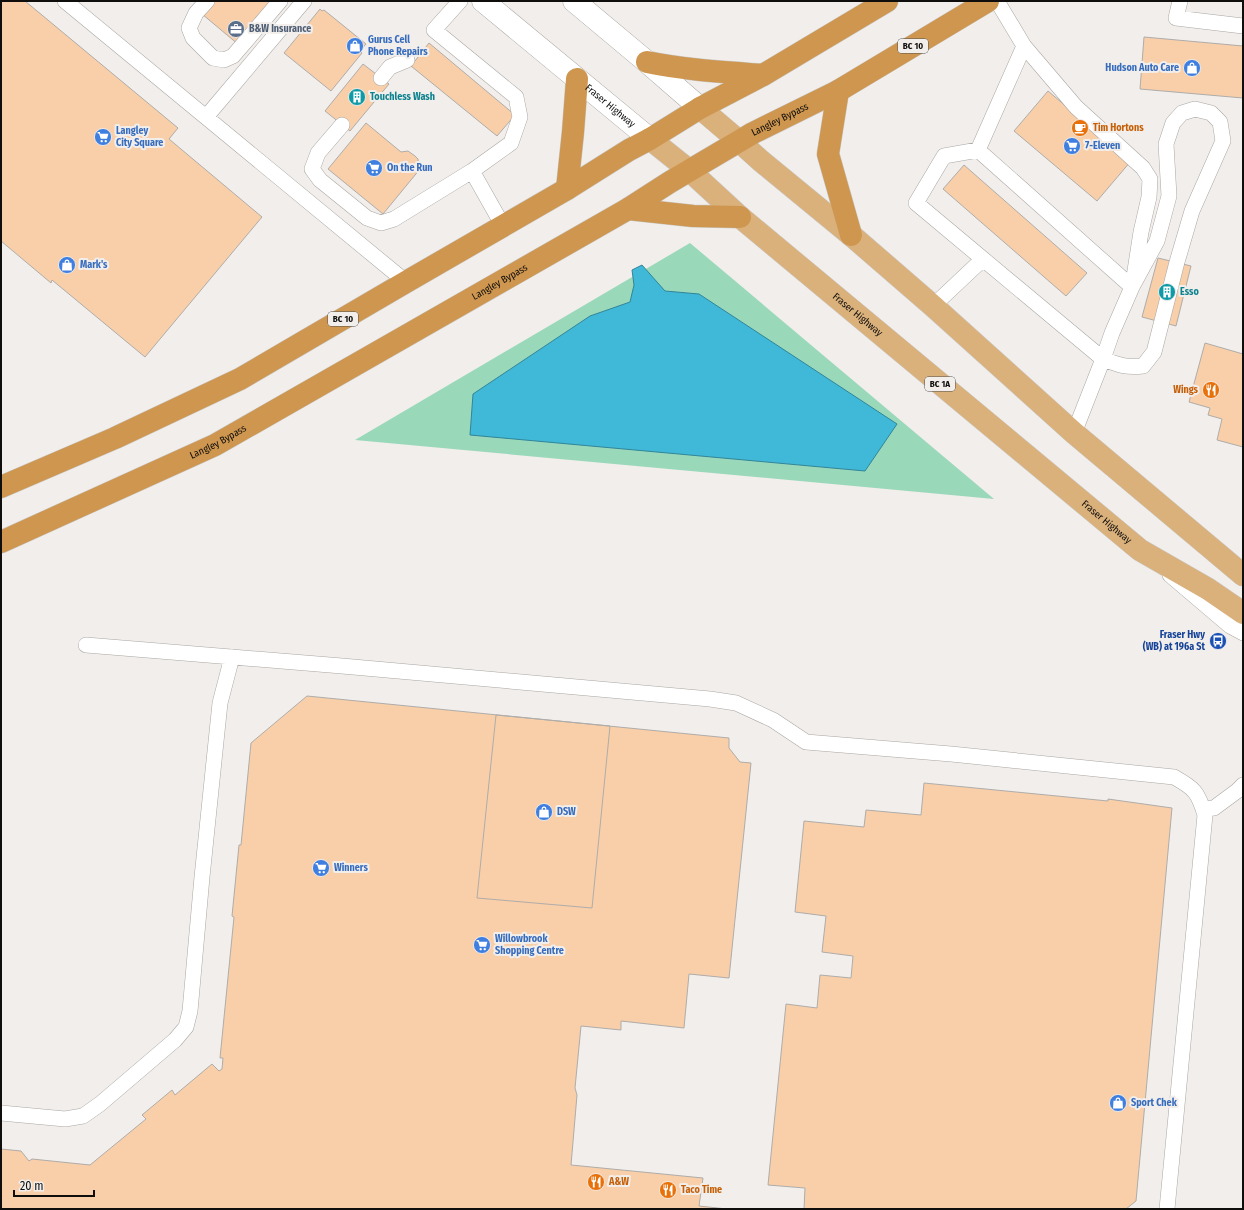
<svg xmlns="http://www.w3.org/2000/svg" width="1244" height="1210" font-family="'Fira Sans Condensed',sans-serif">
<rect width="100%" height="100%" fill="#f2eeeb"/>
<path fill="#9ad8ba" d="M690,243l304,256 -639,-59z"/>
<path fill="#40b8d7" stroke="#31859a" d="M642,265l23,26 34,3 198,130 -32,47 -395,-36 3,-41 117,-78 40,-14 4,-17 -2,-15z"/>
<path fill="#f8cfa9" stroke="#afaca9" d="M1,1h24l153,127 -9,11 93,78 -117,140 -93,-77 -1,3 -50,-42z
M213,1h63l-37,44 -37,-31z
M320,9l2,2 2,-1 42,34 -6,7 2,2 -31,38 -47,-38z
M1144,37l99,9v52l-103,-9z
M429,43l86,72 -18,21 -86,-70z
M363,64l26,20 -39,47 -25,-20z
M1048,91l83,70 -34,40 -83,-70z
M366,123l35,29 7,-1 7,5 3,3 1,9 1,1 -37,45 -55,-45z
M964,165l123,108 -21,23 -123,-107z
M1158,258l33,8 -15,60 -34,-9z
M1205,343l38,11v93l-26,-7 5,-21 -14,-4 2,-7 -21,-6z
M307,696l422,42v10l11,14 11,1 -22,215 -40,-4 -5,54 -63,-7v9l-40,-4 -6,62 2,7 -6,70 132,13 -4,28 28,3h-726v-60l20,2 8,10 3,-2 58,6 56,-46 -4,-4 30,-25 3,5 37,-31 7,7 3,-2 1,-11h-3l14,-141 -2,-1 7,-71h2l10,-102z
M496,715l114,11 -18,182 -115,-10z
M924,783l184,18v-2l64,9 -36,393 -10,8h-322l1,-21 -37,-3 18,-181 31,4 3,-33 31,3 2,-22 -31,-4 4,-36 -31,-4 9,-91 60,6 2,-17 55,5z"/>
<g fill="none" stroke-linecap="round" stroke-linejoin="round">
<g stroke="#aaa7a4" stroke-width="16">
<path id="service" d="M65,1l341,281
M207,1l-11,12 -7,15 4,10 20,20 11,2 9,-4 47,-55
M460,1l-26,29 82,67 4,20 -9,26 -39,28 31,55
M1180,1l-4,17 67,8
M1024,46l52,61 67,61 7,11 -1,18 -8,35 -7,45
M381,78l9,-11 17,-7
M206,117l98,-116
M342,125l-24,28 -6,16 8,11 47,38 14,5 13,-4 78,-48
M978,150l46,-104 -27,-45
M983,259l120,100c16,6 23,9 40,7l11,-14 23,-90 15,-51 31,-70 -3,-19 -9,-9 -16,-4 -13,4 -9,10 -7,21 3,52 -12,45 -25,46
M933,306l50,-47 -67,-56 28,-47 34,-6 154,137 -20,46 -9,26 -29,74
M1170,575l60,51 13,7
M86,645l256,21 368,33 26,4 37,17 33,22 145,12 223,23c20,11 24,15 31,38l-38,394
M1203,809l11,-1 23,-17 6,-6
M1,1113l64,6 18,-3 17,-12 75,-64 11,-13 4,-16 12,-134 18,-174 12,-46"/>
</g>
<g stroke="#aaa7a4" stroke-width="23">
<g id="secondary">
<path id="s1" d="M483,1l167,138"/>
<path d="M574,1l73,61 53,46"/>
</g>
</g>
<g stroke="#cacaca" stroke-width="23">
<g id="primary">
<path d="M700,108l40,34 21,19 90,74 82,71 141,127 169,142"/>
<path id="s2" d="M650,139l40,32 50,46 400,333 68,39 35,24"/>
</g>
</g>
<g stroke="#cacaca" stroke-width="23">
<g id="trunk">
<path d="M647,62c38,8 77,10 116,13"/>
<path d="M838,91l-10,63 23,81"/>
<path d="M567,189l6,-57 4,-53"/>
<path d="M628,209l65,7 47,1"/>
<path d="M1,487l114,-49 125,-59 166,-97 161,-93 62,-39 21,-11 50,-31 63,-33 124,-74"/>
<path id="s3" d="M1,542l214,-97 413,-236 42,-27 83,-49 85,-42 150,-90"/>
</g>
</g>
<use href="#service" stroke="#fff" stroke-width="15"/>
<use href="#secondary" stroke="#fff" stroke-width="22"/>
<use href="#primary" stroke="#dab07b" stroke-width="22"/>
<use href="#trunk" stroke="#ce964f" stroke-width="22"/>
</g>
<defs>
<g id="office-disc" transform="scale(0.9)"><circle r="9.5" fill="#5c6f8a" stroke="#f2eeeb"/><path d="M-6-3h4V-5.5h4V-3h4V5H-6ZM-1-4.5V-3h2v-1.5ZM-6 0V1H6V0Z" fill="#fff"/></g>
<g id="shop-disc" transform="scale(0.9)"><circle r="9.5" fill="#3f7fe0" stroke="#f2eeeb"/><path d="M-5-2.5h2.3a2.7 3.5 0 0 1 5.4 0H5L5.5 6h-11ZM-1.5-2.5h3a1.5 2.3 0 0 0-3 0Z" fill="#fff"/></g>
<g id="building-disc" transform="scale(0.9)"><circle r="9.5" fill="#0f9aa8" stroke="#f2eeeb"/><path d="M-4-6H4V6H1V3H-1V6H-4ZM-2.5-4.3h1.7v1.8h-1.7ZM.8-4.3h1.7v1.8H.8ZM-2.5-1h1.7V.8h-1.7ZM.8-1h1.7V.8H.8Z" fill="#fff"/></g>
<g id="cafe-disc" transform="scale(0.9)"><circle r="9.5" fill="#e8710a" stroke="#f2eeeb"/><path d="M-5.5-4.5H6V0H3Q3 3.5 0 3.5H-2.5Q-5.5 3.5-5.5 0ZM3-3.2v2h1.7v-2ZM-6 4.5H4V6H-6Z" fill="#fff"/></g>
<g id="supermarket-disc" transform="scale(0.9)"><circle r="9.5" fill="#3f7fe0" stroke="#f2eeeb"/><path d="M-6-5.5h2.5l.6 2H6L4.5 2H-2.5L-4.4-4H-6ZM-1.5 3.2a1.3 1.3 0 1 0 .1 0ZM3 3.2a1.3 1.3 0 1 0 .1 0Z" fill="#fff"/></g>
<g id="restaurant-disc" transform="scale(0.9)"><circle r="9.5" fill="#e8710a" stroke="#f2eeeb"/><path d="M-5-6h1v4h1v-4h1v4h1v-4h1v5L-1.5 .5V6h-2V.5L-5-1ZM5-6V6H3V1.5H1.5Q1.5-4 5-6Z" fill="#fff"/></g>
<g id="bus-disc" transform="scale(0.9)"><circle r="9.5" fill="#1a4fb4" stroke="#f2eeeb"/><path d="M-5-6H5V4H4V6H2V4H-2V6H-4V4H-5ZM-3.5-4V0h7V-4ZM-3.5 1.2v1.5H-2V1.2ZM2 1.2v1.5H3.5V1.2Z" fill="#fff"/></g>
</defs>
<g fill-rule="evenodd">
<use href="#office-disc" x="236" y="29"/>
<use href="#shop-disc" x="355" y="46"/>
<use href="#shop-disc" x="1192" y="68"/>
<use href="#building-disc" x="357" y="97"/>
<use href="#cafe-disc" x="1080" y="128"/>
<use href="#supermarket-disc" x="103" y="137"/>
<use href="#supermarket-disc" x="1072" y="146"/>
<use href="#supermarket-disc" x="374" y="168"/>
<use href="#shop-disc" x="67" y="265"/>
<use href="#building-disc" x="1167" y="292"/>
<use href="#restaurant-disc" x="1211" y="390"/>
<use href="#bus-disc" x="1218" y="641"/>
<use href="#shop-disc" x="544" y="812"/>
<use href="#supermarket-disc" x="321" y="868"/>
<use href="#supermarket-disc" x="482" y="945"/>
<use href="#shop-disc" x="1118" y="1103"/>
<use href="#restaurant-disc" x="596" y="1182"/>
<use href="#restaurant-disc" x="668" y="1190"/>
</g>
<g text-anchor="middle" dominant-baseline="central" stroke-width="4" stroke-linejoin="round" paint-order="stroke">
<g fill="#f2eeeb" stroke="#535150" stroke-width="1">
<rect x="898" y="39" width="30" height="14" rx="3"/>
<rect x="328" y="312" width="30" height="14" rx="3"/>
<rect x="925" y="377" width="30" height="14" rx="3"/>
</g>
<g font-size="9" font-weight="bold" fill="#0f0e0d">
<text x="913" y="46">BC 10</text>
<text x="343" y="319">BC 10</text>
<text x="940" y="384">BC 1A</text>
</g>
<g font-size="10" font-weight="bold" fill="#4e5e75" stroke="#f2eeeb" text-anchor="start">
<text x="249" y="29">B&amp;W Insurance</text>
</g>
<g font-size="10" font-weight="bold" fill="#366cbe" stroke="#f2eeeb" text-anchor="start">
<text x="368" y="40">Gurus Cell<tspan x="368" dy="12">Phone Repairs</tspan></text>
<text x="1179" y="68" text-anchor="end">Hudson Auto Care</text>
<text x="116" y="131">Langley<tspan x="116" dy="12">City Square</tspan></text>
<text x="1085" y="146">7-Eleven</text>
<text x="387" y="168">On the Run</text>
<text x="80" y="265">Mark's</text>
<text x="557" y="812">DSW</text>
<text x="334" y="868">Winners</text>
<text x="495" y="939">Willowbrook<tspan x="495" dy="12">Shopping Centre</tspan></text>
<text x="1131" y="1103">Sport Chek</text>
</g>
<g font-size="10" font-weight="bold" fill="#0d838f" stroke="#f2eeeb" text-anchor="start">
<text x="370" y="97">Touchless Wash</text>
<text x="1180" y="292">Esso</text>
</g>
<g font-size="10" fill="#0f0e0d" stroke="#f2eeeb">
<text stroke="none"><textPath href="#s1" startOffset="165">Fraser Highway</textPath></text>
<text stroke="none"><textPath href="#s3" startOffset="887">Langley Bypass</textPath></text>
<text stroke="none"><textPath href="#s3" startOffset="563">Langley Bypass</textPath></text>
<text stroke="none"><textPath href="#s2" startOffset="272">Fraser Highway</textPath></text>
<text stroke="none"><textPath href="#s3" startOffset="239">Langley Bypass</textPath></text>
<text stroke="none"><textPath href="#s2" startOffset="596">Fraser Highway</textPath></text>
</g>
<g font-size="10" font-weight="bold" fill="#c56008" stroke="#f2eeeb" text-anchor="start">
<text x="1093" y="128">Tim Hortons</text>
<text x="1198" y="390" text-anchor="end">Wings</text>
<text x="609" y="1182">A&amp;W</text>
<text x="681" y="1190">Taco Time</text>
</g>
<g font-size="10" font-weight="bold" fill="#164399" stroke="#f2eeeb" text-anchor="end">
<text x="1205" y="635">Fraser Hwy<tspan x="1205" dy="12">(WB) at 196a St</tspan></text>
</g>
</g>
<rect width="1244" height="1210" fill="none" stroke="#0f0e0d" stroke-width="4"/>
<path d="M14 1190v6h80v-6" fill="none" stroke="#0f0e0d" stroke-width="2"/>
<text x="20" y="1190" font-size="12" fill="#0f0e0d" stroke="#f2eeeb" stroke-width="3" paint-order="stroke">20 m</text>
</svg>
